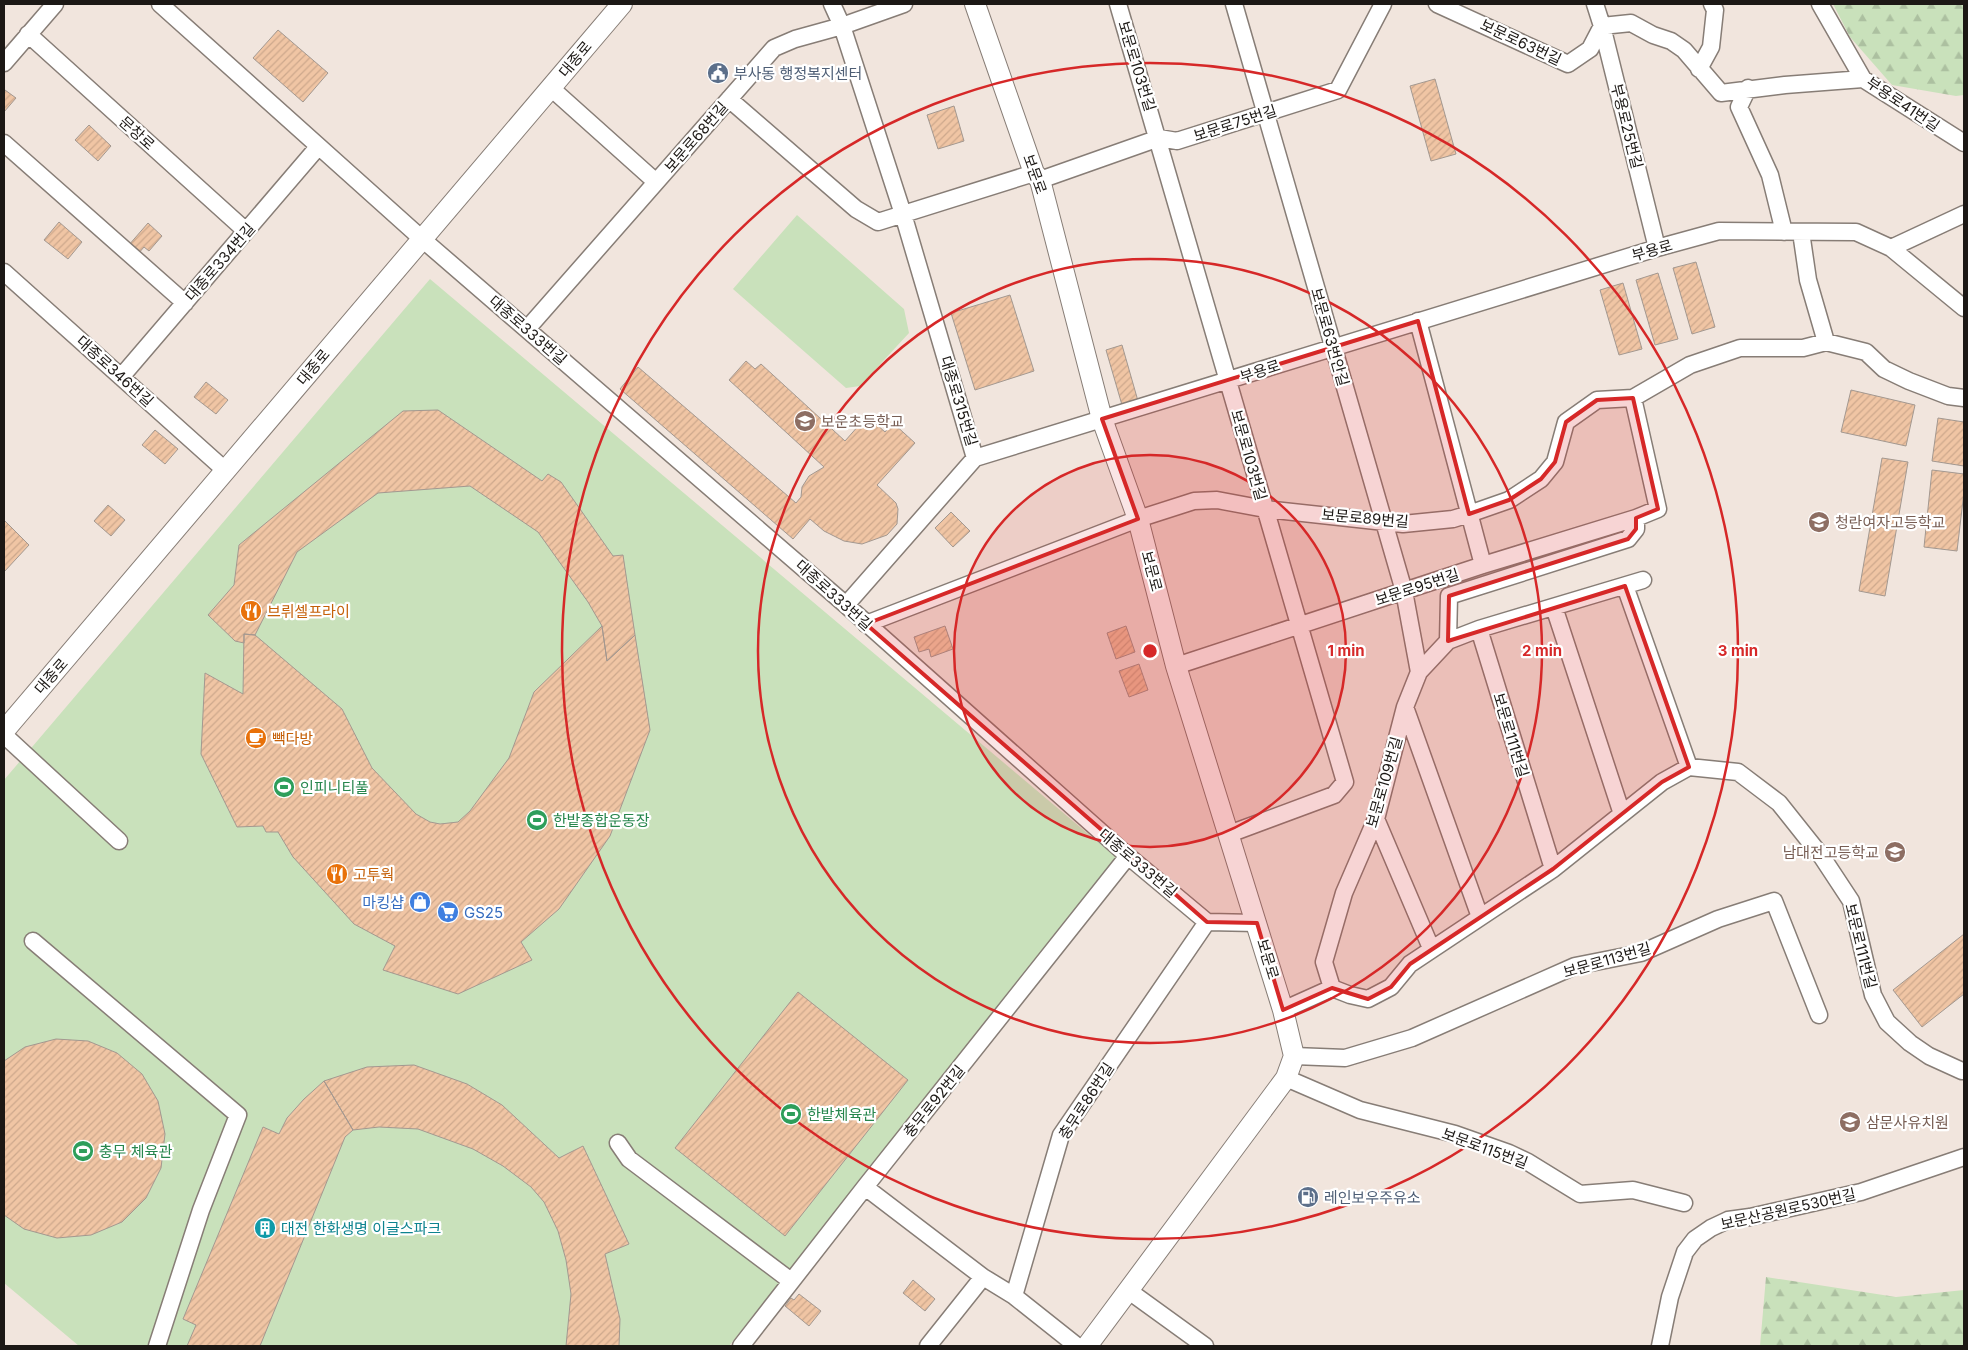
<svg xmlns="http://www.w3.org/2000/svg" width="1968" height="1350" font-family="Inter,'Noto Sans KR',sans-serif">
<defs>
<pattern id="forest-firs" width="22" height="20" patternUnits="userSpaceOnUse" patternTransform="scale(1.25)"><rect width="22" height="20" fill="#c9e1bb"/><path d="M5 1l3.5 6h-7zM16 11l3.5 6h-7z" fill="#acc0a0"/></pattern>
<pattern id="building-hatch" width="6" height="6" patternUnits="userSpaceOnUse" patternTransform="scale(1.25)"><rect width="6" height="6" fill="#f0c5a4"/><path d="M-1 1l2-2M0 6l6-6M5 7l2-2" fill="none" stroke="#cda88c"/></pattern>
</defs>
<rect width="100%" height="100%" fill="#f1e5dd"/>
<path fill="url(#forest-firs)" d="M1833,4h131v91l-8,1 -64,-11 -42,-48z
M1766,1277l130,20 68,-7v56h-204z"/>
<path fill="#c9e1bb" d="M797,215l107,94 5,24 -49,53 -14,2 -113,-99z
M430,279l688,580 -389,487h-650l-75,-63v-503z"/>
<path fill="url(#building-hatch)" stroke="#a39890" d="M278,30l50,43 -25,29 -50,-44z
M1435,79l21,75 -25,7 -21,-75z
M5,90l11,8 -12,14v-20z
M954,106l10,35 -26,8 -11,-34z
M89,125l22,21 -13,15 -23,-21z
M59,222l23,20 -14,17 -24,-19z
M148,223l14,13 -13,15 -5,-4 -6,7 -10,-8z
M1696,262l19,65 -23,7 -19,-66z
M1658,273l20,66 -23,6 -19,-65z
M1623,283l19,66 -23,6 -19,-65z
M1010,295l24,76 -59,19 -24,-77z
M1122,345l16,56 -16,4 -16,-55z
M746,361l9,8 6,-5 84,77 22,-25 18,16 8,-9 22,20 -38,42 19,18 2,6 -1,15 -10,11 -25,9 -18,-3 -20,-10 -14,-12 -17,20 -173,-150 18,-22 158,136 5,-6 1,-10 7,-11 15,-9 -95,-87z
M206,382l22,18 -12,14 -22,-17z
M1851,390l64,15 -9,41 -65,-14z
M438,410l104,71 6,-7 13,8 52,74 10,-1 12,80 -28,26 -5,-35 -14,-24 -50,-70 -68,-46 -92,7 -81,59 -42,83 -11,-1v9l-9,-2 -27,-26 26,-30 5,-40 164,-134z
M1938,418l26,4v44l-32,-5z
M155,430l23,19 -13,15 -23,-19z
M1882,458l26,4 -23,134 -26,-5z
M1932,470l32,4v18l-7,59 -33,-4z
M108,505l17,15 -14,16 -17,-15z
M951,512l19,19 -17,16 -18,-19z
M4,520l25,25 -25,27z
M602,626l5,35 28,-26 15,95 -40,106 -51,73 -38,33 11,18 -74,34 -75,-24 12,-24 -41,-22 -61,-67 -15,-25h-12l-3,-6 -26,1 -36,-73 4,-81 38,21 1,-60 11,1 87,74 30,59 44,46 14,8 10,2 18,-2 12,-11 39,-53 25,-66z
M945,626l8,23 -22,8 -2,-8 -10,3 -5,-15z
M1126,626l9,26 -19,7 -9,-26z
M1139,664l9,26 -19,7 -10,-26z
M1964,934v60l-42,33 -29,-37z
M798,992l110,88 -123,156 -110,-88z
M56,1039l32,2 29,12 25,21 16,27 7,33 -4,34 -15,30 -24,24 -31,13 -34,3 -33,-9 -20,-14v-154l21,-14z
M414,1065l53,19 35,21 57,53 24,-12 46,98 -24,10 15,65 -1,27h-53l5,-52 -5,-34 -8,-29 -14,-29 -13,-15 -28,-21 -30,-17 -55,-20 -39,-2 -26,3 -29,-49 43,-14z
M324,1081l29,49 -8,7 -85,209h-73l9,-21 -13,-6 80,-192 16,7 8,-16 17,-19z
M913,1280l22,19 -10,12 -22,-18z
M799,1294l22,17 -12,15 -24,-20 6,-8 3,2z"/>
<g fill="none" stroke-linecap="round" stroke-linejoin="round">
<g stroke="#877d76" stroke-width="19">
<path id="minor" d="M160,4l261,234 425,367 282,251 79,66 50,1
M832,4l10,22 61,188 72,244 -129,147
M1118,4l227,778 -11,13 -105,39
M1234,4l170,587 15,81
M1437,4l131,60 22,-15 12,-23 29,-3 22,12 18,6 13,9 37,43 64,-8 78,-6
M1595,4l7,22 55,222
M1820,4l43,75 101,64
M28,34l218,197
M4,63l51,-59
M1699,69l12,-22 4,-37 -3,-6
M551,88l105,94
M1748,88l-9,19 31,68 14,57
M729,99l127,110 22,13 156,-49
M4,143l181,160
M1040,180l119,-42 18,3 161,-51 45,-86
M1801,232l7,48 18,62
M1891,248l73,-34
M4,272l222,199
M1418,321l65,244
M527,329l247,-281 21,-9 47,-13 62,-22
M121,377l197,-230
M975,458l682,-210 62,-17 137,1 35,16 73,60
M1625,586l64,181
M1554,607l68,207
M866,624l272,-105 56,-18 23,-1 48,9 138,15 50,-5 16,-5 40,-14 32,-21 14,-17 11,-40 31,-22 36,-2 57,-33 50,-17h63l23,-6 40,10 18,17 25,12 39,15 16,2
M1479,629l74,240
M1448,641l1,-45 179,-57 8,-10v-11
M1176,666l307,-101 153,-47 22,-9 -25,-111
M1405,707l75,210
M4,735l115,106
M1376,819l55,129
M33,941l205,174 -37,95 -44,136
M1332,988l-8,-26 20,-69 32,-74 29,-112 14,-35 29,-31 31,-12 164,-49
M1283,1010l49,-22 18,7 18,4 23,-12 19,-23 143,-95 109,-87 27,-15 49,5 41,31 43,54 29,44 22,94 14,27 23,21 19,13 33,15
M1294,1056l51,2 67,-20 163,-72 66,-13 77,-34 56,-18 45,114
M1286,1078l74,32 95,24 54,19 19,9 52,32 53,-4 51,13
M618,1143l11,16 162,122
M865,1187l118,90 31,19 63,50
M1129,1291l76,55
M1014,1296l47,-161 146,-213
M741,1346l124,-159 263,-331
M928,1346l55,-69
M1660,1346l10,-49 15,-45 10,-13 16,-11 17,-8 22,-3 111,-25 103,-35"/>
</g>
<g stroke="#877d76" stroke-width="22">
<path id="major" d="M975,4l59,169 6,7 62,239 36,100 38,147 107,344 11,46 -8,22 -199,268
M4,731l618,-727"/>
</g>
<use href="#minor" stroke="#fff" stroke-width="16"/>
<use href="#major" stroke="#fff" stroke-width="20"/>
</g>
<path fill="#d62828" fill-opacity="0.2" stroke="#d62828" stroke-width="4" stroke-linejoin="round" d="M1418,321l51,193 40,-14 32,-21 14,-17 11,-40 31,-22 36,-2 25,111 -22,9v11l-8,10 -179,57 -1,45 177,-55 64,181 -27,15 -109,87 -143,95 -19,23 -23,12 -36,-11 -49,22 -26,-87 -50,-1 -341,-298 272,-105 -36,-100z"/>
<circle cx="1150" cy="651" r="196" fill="#d62828" fill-opacity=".12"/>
<g fill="none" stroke="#d62828" stroke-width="2.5">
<circle cx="1150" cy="651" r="196"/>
<circle cx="1150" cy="651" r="392"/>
<circle cx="1150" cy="651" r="588"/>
</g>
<defs>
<g id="civic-disc" transform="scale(1.125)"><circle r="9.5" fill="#5c6f8a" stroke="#fff"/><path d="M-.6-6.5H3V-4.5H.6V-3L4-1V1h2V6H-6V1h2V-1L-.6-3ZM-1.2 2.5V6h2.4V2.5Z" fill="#fff"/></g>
<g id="school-disc" transform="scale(1.125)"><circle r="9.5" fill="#8d6e63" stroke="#fff"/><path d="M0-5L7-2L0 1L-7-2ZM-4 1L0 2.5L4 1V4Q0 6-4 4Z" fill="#fff"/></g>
<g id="restaurant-disc" transform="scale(1.125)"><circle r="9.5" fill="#e8710a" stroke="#fff"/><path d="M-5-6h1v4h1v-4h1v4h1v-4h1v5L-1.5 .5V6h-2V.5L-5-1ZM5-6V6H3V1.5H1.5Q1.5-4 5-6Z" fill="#fff"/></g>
<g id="cafe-disc" transform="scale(1.125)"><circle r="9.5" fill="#e8710a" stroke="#fff"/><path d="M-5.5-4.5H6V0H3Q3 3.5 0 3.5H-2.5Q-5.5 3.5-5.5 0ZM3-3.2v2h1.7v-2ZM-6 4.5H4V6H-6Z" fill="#fff"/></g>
<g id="stadium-disc" transform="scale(1.125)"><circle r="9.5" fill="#2e9e5b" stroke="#fff"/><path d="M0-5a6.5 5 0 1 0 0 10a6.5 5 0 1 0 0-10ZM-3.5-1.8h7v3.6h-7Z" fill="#fff"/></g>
<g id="shop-disc" transform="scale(1.125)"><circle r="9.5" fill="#3f7fe0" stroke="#fff"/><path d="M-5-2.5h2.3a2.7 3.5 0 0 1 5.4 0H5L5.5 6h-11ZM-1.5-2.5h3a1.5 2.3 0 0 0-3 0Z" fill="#fff"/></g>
<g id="supermarket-disc" transform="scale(1.125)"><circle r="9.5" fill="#3f7fe0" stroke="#fff"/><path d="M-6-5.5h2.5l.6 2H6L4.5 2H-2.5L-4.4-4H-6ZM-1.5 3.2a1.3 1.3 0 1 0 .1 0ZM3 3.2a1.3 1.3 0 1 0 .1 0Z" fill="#fff"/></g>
<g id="fuel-disc" transform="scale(1.125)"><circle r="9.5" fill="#5c6f8a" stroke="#fff"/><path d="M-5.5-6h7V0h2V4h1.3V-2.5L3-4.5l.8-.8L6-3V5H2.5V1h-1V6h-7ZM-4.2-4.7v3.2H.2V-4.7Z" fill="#fff"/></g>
<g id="building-disc" transform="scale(1.125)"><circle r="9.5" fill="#0f9aa8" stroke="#fff"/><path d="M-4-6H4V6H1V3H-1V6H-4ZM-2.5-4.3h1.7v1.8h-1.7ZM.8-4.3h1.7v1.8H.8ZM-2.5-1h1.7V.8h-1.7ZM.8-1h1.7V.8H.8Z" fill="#fff"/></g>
</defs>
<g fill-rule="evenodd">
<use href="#civic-disc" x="718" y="73"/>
<use href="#school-disc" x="805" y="421"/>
<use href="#school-disc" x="1819" y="522"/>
<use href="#restaurant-disc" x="251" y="611"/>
<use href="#cafe-disc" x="256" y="738"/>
<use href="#stadium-disc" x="284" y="787"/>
<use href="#stadium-disc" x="537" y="820"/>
<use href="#school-disc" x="1895" y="852"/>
<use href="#restaurant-disc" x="337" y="874"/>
<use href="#shop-disc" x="420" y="902"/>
<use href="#supermarket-disc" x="448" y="912"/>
<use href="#stadium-disc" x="791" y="1114"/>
<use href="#school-disc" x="1850" y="1122"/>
<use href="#stadium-disc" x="83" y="1151"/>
<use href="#fuel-disc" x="1308" y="1197"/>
<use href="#building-disc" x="265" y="1228"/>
</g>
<g text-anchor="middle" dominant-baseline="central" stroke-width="4.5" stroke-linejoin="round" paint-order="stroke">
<g font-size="15" fill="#1c1815" stroke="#fff">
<text transform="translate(1521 42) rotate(25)">보문로63번길</text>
<text transform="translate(575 59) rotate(-50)">대종로</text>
<text transform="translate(1137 66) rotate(73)">보문로103번길</text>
<text transform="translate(1903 104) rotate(34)">부용로41번길</text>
<text transform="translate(1235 123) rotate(-18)">보문로75번길</text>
<text transform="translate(1627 126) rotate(76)">부용로25번길</text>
<text transform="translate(137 133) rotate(42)">문창로</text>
<text transform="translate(696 137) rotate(-49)">보문로68번길</text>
<text transform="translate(1035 174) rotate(70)">보문로</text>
<text transform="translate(1652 250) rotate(-16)">부용로</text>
<text transform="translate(220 262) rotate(-49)">대종로334번길</text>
<text transform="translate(528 330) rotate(41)">대종로333번길</text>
<text transform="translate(1330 337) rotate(74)">보문로63번안길</text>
<text transform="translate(313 367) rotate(-50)">대종로</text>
<text transform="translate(115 371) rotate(42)">대종로346번길</text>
<text transform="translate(1260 371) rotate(-18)">부용로</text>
<text transform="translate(959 401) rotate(73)">대종로315번길</text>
<text transform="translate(1249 455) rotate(74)">보문로103번길</text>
<text transform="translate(1365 518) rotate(5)">보문로89번길</text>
<text transform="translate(1152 571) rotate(75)">보문로</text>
<text transform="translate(1417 587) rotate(-18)">보문로95번길</text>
<text transform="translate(834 595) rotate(42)">대종로333번길</text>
<text transform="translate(51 676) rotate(-49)">대종로</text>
<text transform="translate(1511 735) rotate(73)">보문로111번길</text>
<text transform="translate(1384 782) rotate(-74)">보문로109번길</text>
<text transform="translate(1138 863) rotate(40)">대종로333번길</text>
<text transform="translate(1861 946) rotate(76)">보문로111번길</text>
<text transform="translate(1268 959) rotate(73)">보문로</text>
<text transform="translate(1607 960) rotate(-16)">보문로113번길</text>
<text transform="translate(934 1101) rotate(-51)">충무로92번길</text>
<text transform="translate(1086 1101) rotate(-57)">충무로86번길</text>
<text transform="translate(1485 1148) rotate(20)">보문로115번길</text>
<text transform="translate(1788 1209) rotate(-13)">보문산공원로530번길</text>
</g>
<g font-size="15" fill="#4e5e75" stroke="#fff" text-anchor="start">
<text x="734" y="73">부사동 행정복지센터</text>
<text x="1324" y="1197">레인보우주유소</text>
</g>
<g font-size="15" fill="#785e54" stroke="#fff" text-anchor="start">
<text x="821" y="421">보운초등학교</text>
<text x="1835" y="522">청란여자고등학교</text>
<text x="1879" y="852" text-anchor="end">남대전고등학교</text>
<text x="1866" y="1122">삼문사유치원</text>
</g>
<g font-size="15" fill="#c56008" stroke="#fff" text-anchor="start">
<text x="267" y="611">브뤼셀프라이</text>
<text x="272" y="738">빽다방</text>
<text x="353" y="874">고투웍</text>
</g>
<g font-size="15" fill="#27864d" stroke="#fff" text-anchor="start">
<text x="300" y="787">인피니티풀</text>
<text x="553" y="820">한밭종합운동장</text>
<text x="807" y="1114">한밭체육관</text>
<text x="99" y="1151">충무 체육관</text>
</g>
<g font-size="15" fill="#366cbe" stroke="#fff" text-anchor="end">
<text x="404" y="902">마킹샵</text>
<text x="464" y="912" text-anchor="start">GS25</text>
</g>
<g font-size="15" fill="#0d838f" stroke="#fff" text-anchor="start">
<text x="281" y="1228">대전 한화생명 이글스파크</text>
</g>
</g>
<circle cx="1150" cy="651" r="8" fill="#d62828" stroke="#fff" stroke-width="2.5"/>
<g font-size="15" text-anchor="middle" font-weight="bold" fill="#d62828" stroke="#fff" stroke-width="4.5" stroke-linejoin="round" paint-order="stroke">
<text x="1346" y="656">1 min</text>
<text x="1542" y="656">2 min</text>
<text x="1738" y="656">3 min</text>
</g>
<rect width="1968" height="1350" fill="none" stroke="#1c1815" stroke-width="10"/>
</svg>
